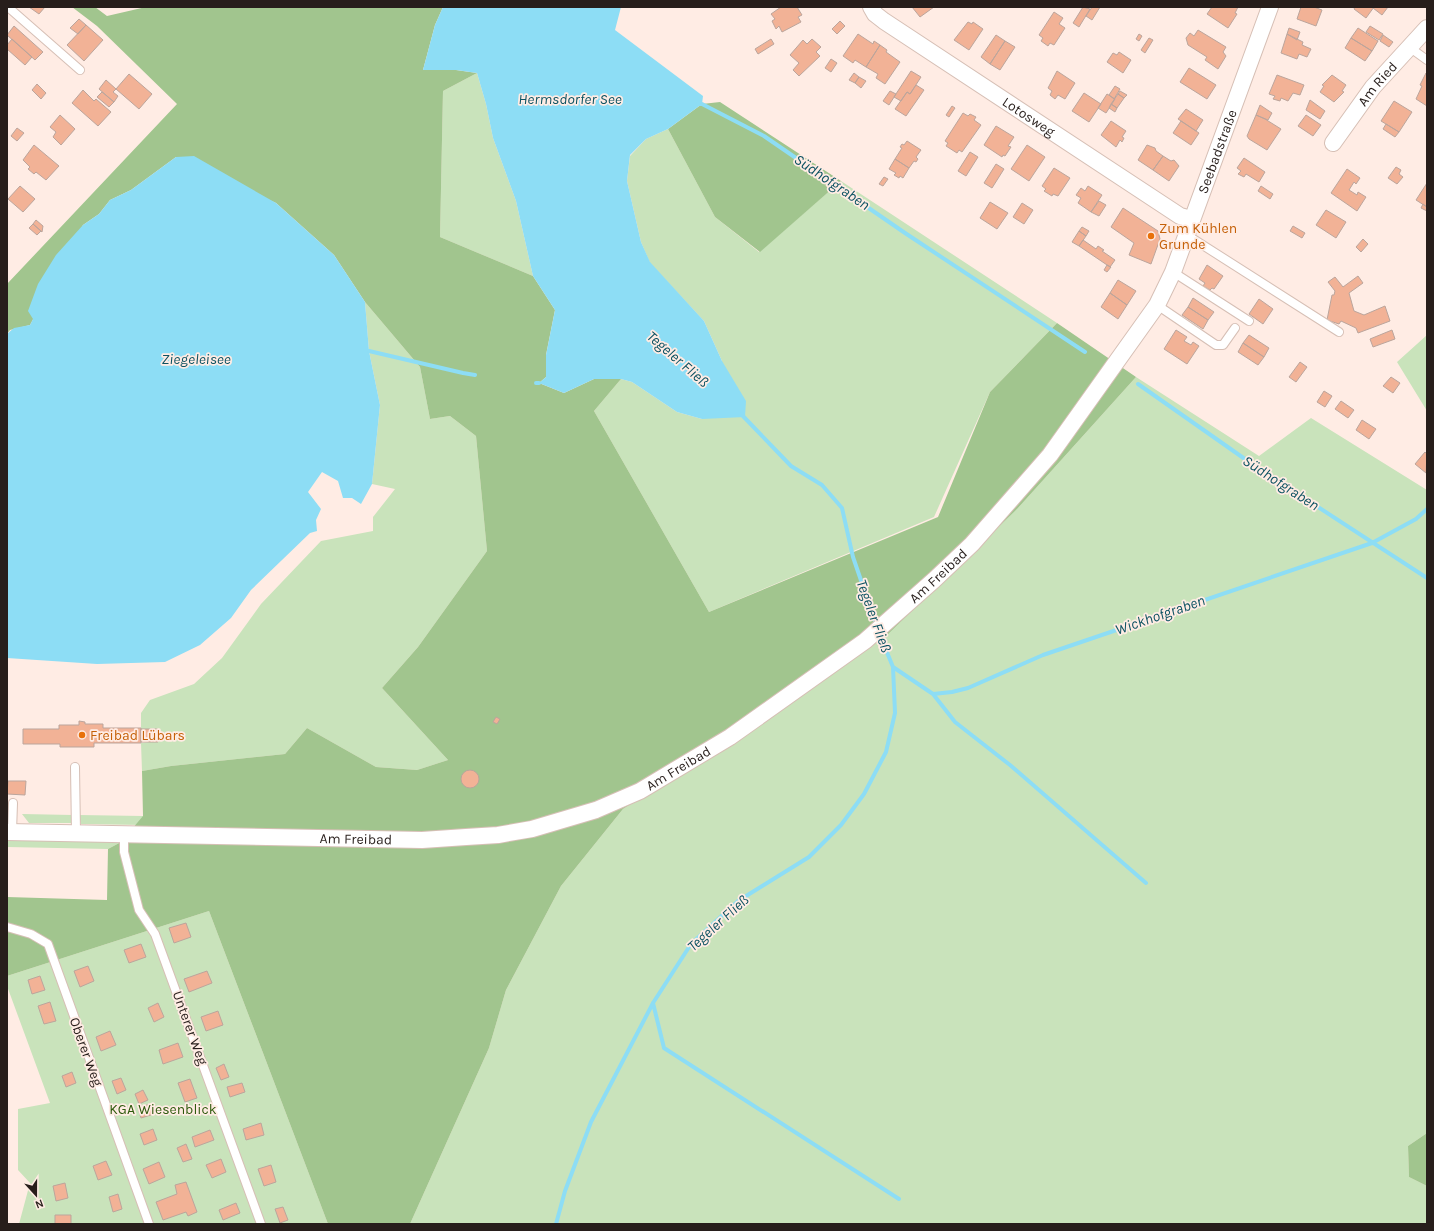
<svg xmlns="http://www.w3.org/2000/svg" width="1434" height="1231" font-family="Karla,sans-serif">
<rect width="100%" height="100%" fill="#ffece4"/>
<path fill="#c9e3bb" d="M477,73l9,31 7,34 23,63 17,75 -93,-39 3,-146z
M668,129l47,88 44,35 82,-71 216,142 -67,69 -56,125 -225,95 -115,-201 27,-32 11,3 45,30 25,7 20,-58 -18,-40 -54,-58 -9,-21 -14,-61 3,-25 16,-17z
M365,302l55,65 10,52 20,-3 26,20 11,115 -69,96 -36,41 66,72 -31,10 -41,-3 -69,-39 -22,26 -114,12 -29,5 -1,-28 17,-2v-12h-17v-16l9,-13 44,-16 28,-26 39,-54 60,-63 52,-10v-14l22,-28 -23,-5 8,-79 -11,-54z
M1427,335v76l-30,-49z
M1136,377l123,79 52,-38 116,72v643l-19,13 1,31 18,9v38h-1017l79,-176 17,-58 55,-104 62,-77 93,-59 302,-242z
M22,814l51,1 -2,8h-42z
M79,815l64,1v9l-62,-1z
M7,840l114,2 -13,7 -101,-2z
M209,911l119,313h-309l11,-41 -12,-13v-61l32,-6 -43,-117v-10z"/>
<path fill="#a1c58e" d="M72,7h23l12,9 39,-9h297l-8,18 -12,45h33l21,3 -34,18 -3,146 93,39 22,34 -9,45v22l-7,6 25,10 30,-14h27l-27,32 115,201 229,-95 52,-125 67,-69 79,54 -118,131 -131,127 -88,55 -83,60 -93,59 -62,77 -55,104 -17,58 -79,176h-82l-119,-313 -202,65v-79l100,3 1,-51 13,-7 22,-26 -1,-45 29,-5 114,-12 22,-26 69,39 41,3 31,-10 -66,-72 36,-41 69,-96 -11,-115 -26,-20 -20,3 -10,-52 -55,-65 -31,-47 -58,-52 -100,-46 -45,33 -21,10 -11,14 -16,11 -53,100 -20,5 -3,4v-50l170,-180 -80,-78z
M720,102l121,79 -81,71 -45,-35 -47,-88 34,-25z
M1427,1133v53l-18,-9 -1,-31z"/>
<path fill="#8dddf5" d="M443,7h178l-6,23 88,66 -1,8 -34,25 -22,10 -16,16 -3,26 14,61 9,20 54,59 18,40 24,40 -1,16 -43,2 -25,-7 -45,-30 -11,-3h-27l-30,14 -25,-10 7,-6v-22l9,-45 -22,-34 -17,-75 -23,-63 -7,-34 -9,-31 -21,-3h-33l12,-45z
M194,156l82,47 58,52 31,47 4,49 11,54 -8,79 -11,20 -9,-6h-9l-5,-17 -16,-9 -14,20 13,17 -5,11 1,11 -7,2 -59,57 -20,28 -31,27 -35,17 -68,2 -90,-6v-324l7,-6 16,-3 3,-6 -5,-8 10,-27 18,-29 27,-30 16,-11 11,-14 21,-10 45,-33z"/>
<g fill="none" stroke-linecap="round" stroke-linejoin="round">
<path stroke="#8dddf5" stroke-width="4" d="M698,104h4l62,32 141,97 180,119
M369,351l94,22 12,2
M536,383h3
M1138,384l114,80 175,114
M741,414l50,52 31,19 20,23 11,49 24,70
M893,667l40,27 19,-2 16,-4 75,-33 329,-112 44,-24 11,-10
M933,694l22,28 55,43 136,118
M653,1003l11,45 235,151
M556,1224l9,-33 26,-69 62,-119 38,-59 47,-43 71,-44 32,-32 23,-31 22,-42 9,-39 -2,-46 -14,-34"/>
</g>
<path fill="#f2b296" stroke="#bba59c" d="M29,7h16l-6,7z
M781,7h16l5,8 -4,2 3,5 -19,10 -3,-6 -3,3 -4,-8 3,-2 -4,-5z
M912,7h22l-14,10z
M1083,7l7,2 -11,18 -6,-4z
M1092,7h8l-8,13 -6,-4z
M1212,7h26l-3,6 2,1 -9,14 -21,-14z
M1301,7h13l8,3 -6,16 -19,-7z
M1355,7h19l-8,11 -12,-9z
M1374,7h14l-6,8 -9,-7z
M1054,12l9,6 -4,6 6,4 -11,17 -4,-2 -2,3 -7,-5 2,-3 -4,-3z
M79,19l7,6 -8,9 -8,-6z
M840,21l5,5 -8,8 -5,-5z
M968,22l4,2 1,-2 10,7 -14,21 -15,-10z
M86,25l17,15 -19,21 -17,-16z
M14,26l29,26 -8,8 -28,-25z
M1370,26l13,8 -4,6 -13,-8z
M1289,28l11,4 -3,8 -10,-6z
M1358,28l20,13 -6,10 -21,-13z
M1198,30l28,17 -3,5 3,4 -8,13 -13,-9 2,-3 -19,-12 -2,-7 4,-5 4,3z
M858,34l15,10 1,-3 6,4 -14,22 -11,-7 -2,3 -10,-7z
M1139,34l3,2 -3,5 -3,-2z
M1287,34l16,8 -1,3 9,4 -4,8 -8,-3 -2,5 -16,-6z
M996,35l9,6 -15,23 -9,-7z
M1383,35l10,7 -4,5 -9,-6z
M1149,38l4,2 -8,13 -4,-3z
M1351,38l21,13 -7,10 -20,-13z
M12,39l20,18 -7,8 -18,-16v-4z
M771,39l3,5 -16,10 -3,-5z
M812,39l9,8 -5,5 4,4 -21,20 -6,-6 6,-7 -9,-8 13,-15 4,4z
M1005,41l10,6 -15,23 -10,-6z
M880,45l7,5 -1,2 14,10 -15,22 -9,-6 2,-4 -12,-7z
M1119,52l12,8 -8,13 -16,-11 6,-9 4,2z
M831,59l6,4 -6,9 -6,-4z
M1189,68l27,17 -9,14 -27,-17z
M911,71l10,6 -11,17 -3,-2 -6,9 -7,-4z
M1057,71l18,12 -10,16 -7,-4 -3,4 -5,-4 2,-4 -4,-3z
M854,73l5,4 -4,6 -6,-3z
M1426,73h1v33l-11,-7 6,-13 -2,-1z
M129,74l23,20 -13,15 -23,-20z
M1277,75l27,10 -4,10 -7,-2 -5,8 -7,-3 -1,3 -7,-2 2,-3 -6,-2z
M1332,75l14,10 -4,6 2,1 -10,10 -14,-10 4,-6 -2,-1z
M859,77l7,4 -5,7 -6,-5z
M106,80l10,9 -3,3 5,4 -4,6 -15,-13z
M37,84l9,9 -5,6 -9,-9z
M916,85l8,5 -18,26 -11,-7 12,-17 3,2z
M1115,86l5,3 -6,10 -5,-4z
M83,90l11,11 2,-2 15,13 -13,14 -26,-23z
M890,91l6,3 -7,11 -6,-4z
M1120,91l7,4 -3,3 -6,-4z
M102,92l12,10 -5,5 -12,-10z
M1084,93l17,11 -12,18 -17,-11z
M1107,94l8,5 -9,14 -8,-5z
M1118,94l6,4 -7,10 -6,-4z
M1310,100l15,11 -5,8 -14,-9z
M1394,101l18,11 -13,20 -18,-11z
M1111,104l6,4 -2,4 -6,-4z
M1260,105l12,8 -4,7 -12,-5z
M952,106l3,2 -6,9 -3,-2z
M1186,109l17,11 -7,11 -18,-12z
M963,113l5,3 2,-2 6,3 -2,3 7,5 -19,27 -3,-2 -2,3 -11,-7 2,-3 -3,-2z
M60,115l15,14 -14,16 -8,-8 3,-5 -6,-5z
M1256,115l9,4 16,10 -14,21 -18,-11 -2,-3z
M1306,115l15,10 -8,11 -15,-10z
M1111,121l15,10 -4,6 2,1 -2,4 -2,-2 -4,7 -15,-12z
M1181,121l18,12 -8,12 -18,-12z
M1386,124l13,8 -4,5 -12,-8z
M996,126l18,11 -6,9 3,1 -6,9 -2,-1 -1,2 -18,-12z
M17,128l7,5 -7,8 -6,-5z
M907,141l14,9 -5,7 2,2 -2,3 -2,-1 -5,7 -14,-9 7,-11 -2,-1 2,-3 2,1z
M34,145l25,21 -13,14 -10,-8 -2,2 -6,-5 2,-2 -7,-7z
M1027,145l18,12 -16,24 -18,-12z
M1147,145l8,3 1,3 7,5 -10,14 -15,-10z
M970,152l8,5 -12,19 -8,-5z
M1163,156l8,5 3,-1 5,6 -10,15 -16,-11z
M1244,158l21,14 -6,10 -13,-8 -2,3 -6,-3 3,-3 -4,-3z
M895,159l14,9 -6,10 -3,-2 -1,2 -5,-3 2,-2 -7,-4z
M996,164l8,5 -12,19 -8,-5z
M1396,167l5,3 -2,4 4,3 -6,7 -9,-6z
M1054,168l16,10 -12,18 -5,-2 -1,2 -8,-5 2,-2 -4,-3z
M1347,169l13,9 -4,6 -2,-2 -5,8 8,5 1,-3 8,5 -9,14 -26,-18z
M884,177l4,2 -5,7 -4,-2z
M1427,183v24l-11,-7z
M20,186l15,13 -12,13 -15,-13z
M1088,186l14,9 -11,17 -13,-9 3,-5 -5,-3 5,-7 4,3z
M1261,186l12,8 -3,5 -12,-8z
M1099,201l7,4 -7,11 -8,-4z
M990,202l18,11 -11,16 -17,-11z
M1022,203l11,7 -9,14 -11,-7z
M1423,204l4,3v4l-6,-3z
M1123,208l35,23 2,8 -9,25 -22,-9 5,-12 -23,-16z
M1326,210l20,12 -10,16 -20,-13z
M36,220l7,6 -1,6 -9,-8z
M33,224l8,7 -4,4 -8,-7z
M1293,226l12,7 -3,5 -12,-7z
M1082,227l7,4 -3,5 -7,-5z
M1079,231l7,5 -7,10 -7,-4z
M1363,239l5,5 -7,8 -5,-5z
M1083,240l13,9 2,-3 6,4 -2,1 13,9 -5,7 -31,-21z
M1107,265l4,2 -4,5 -3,-2z
M1207,265l16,11 -9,13 -2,-1 -2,2 -7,-4 2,-3 -6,-4z
M1358,276l5,7 -14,10 5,18 10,4 21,-9 5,15 -32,12 -2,-5 -15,-7 -2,3 -12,-4 5,-25h2l1,-4 -7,-9 7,-5 8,10z
M1118,280l18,11 -9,14 -17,-12z
M1110,293l17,12 -9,14 -17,-12z
M1193,298l21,14 -6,8 -20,-13z
M1259,299l14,10 -10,15 -14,-10z
M1188,307l20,13 -5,9 -21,-14z
M1176,330l11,7 -3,4 7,4 2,-3 6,4 -12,18 -23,-15z
M1392,330l3,9 -22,8 -3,-8z
M1249,335l20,13 -5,9 -21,-14z
M1243,343l21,14 -6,8 -20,-13z
M1300,362l7,5 -11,15 -7,-5z
M1391,377l9,6 -7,10 -10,-7z
M1324,391l8,5 -7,11 -8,-5z
M1341,401l13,9 -6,8 -13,-9z
M1362,420l14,9 -7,10 -13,-9z
M1425,452l2,2 -1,19 -11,-9z
M496,717l4,2 -3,5 -4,-2z
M79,721l6,1v2h18v4h38v15h-47v4h-34v-3h-37v-15h36v-4h20z
M141,729h17v13h-17z
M461 779a9 9 0 1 1 18 0a9 9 0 1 1-18 0Z
M8,781h18l-1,14 -18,-1z
M186,923l5,14 -17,6 -5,-15z
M141,944l5,13 -17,6 -5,-13z
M88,966l6,15 -14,6 -6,-16z
M207,971l5,12 -23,9 -5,-13z
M40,976l5,14 -13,4 -4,-14z
M50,1002l6,19 -12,3 -6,-18z
M158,1003l6,14 -10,5 -6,-14z
M218,1011l5,14 -17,6 -5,-14z
M110,1031l6,14 -15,6 -5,-14z
M178,1043l5,14 -20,7 -4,-14z
M224,1064l5,13 -8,3 -5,-12z
M72,1072l4,11 -10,4 -4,-11z
M121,1078l5,12 -9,4 -5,-13z
M190,1079l7,19 -12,4 -7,-19z
M242,1083l3,9 -15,5 -3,-10z
M143,1090l5,10 -9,4 -4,-10z
M150,1104l4,10 -13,4 -3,-10z
M261,1123l3,12 -18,5 -3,-11z
M153,1129l4,11 -13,5 -4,-11z
M210,1130l4,10 -19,7 -3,-10z
M186,1144l6,15 -9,3 -6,-14z
M221,1159l5,13 -14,6 -6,-13z
M106,1161l6,14 -14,5 -5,-14z
M159,1162l6,15 -16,7 -6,-15z
M271,1165l5,17 -12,4 -6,-17z
M186,1182l11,30 -9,4 -2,-4 -23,8 -7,-18 21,-8 -2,-9z
M65,1183l3,15 -12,3 -3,-15z
M118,1194l4,15 -9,3 -4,-15z
M236,1203l4,10 -17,7 -4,-10z
M283,1207l5,13 -8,3 -5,-14z
M55,1215h16v9h-16z"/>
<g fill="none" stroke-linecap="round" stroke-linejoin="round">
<g stroke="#d6bfb5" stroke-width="10">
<path id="service" d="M8,7l72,63
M1409,47l18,13
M1187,235l152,97
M1173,272l76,49
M1157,305l59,40h7l12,-17
M75,767l1,66
M12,832l1,-29
M124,833v19l15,58 16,24 106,290
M7,927l24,7 17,10 101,280"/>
</g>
<g stroke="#d6bfb5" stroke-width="18">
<g id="minor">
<path id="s1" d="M871,7l4,7 9,7 296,195 11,3"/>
<path id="s2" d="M1333,143l40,-56 54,-59"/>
<path id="s3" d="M7,832l415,8 44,-3 32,-2 34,-6 64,-19 44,-19 90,-54 135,-96 69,-61 38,-36 78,-89 107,-150 16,-33 97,-265"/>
</g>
</g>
<use href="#service" stroke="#fff" stroke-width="8"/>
<use href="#minor" stroke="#fff" stroke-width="16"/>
</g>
<g fill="#e8710a" stroke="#ffece4" stroke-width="1.5">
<circle cx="1151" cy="236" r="4"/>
<circle cx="82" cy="735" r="4"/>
</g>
<g text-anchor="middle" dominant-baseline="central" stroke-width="3.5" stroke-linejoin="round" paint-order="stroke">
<g font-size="14" fill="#271e1b" stroke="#ffece4">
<text stroke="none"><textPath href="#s2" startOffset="74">Am Ried</textPath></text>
<text stroke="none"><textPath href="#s1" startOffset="193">Lotosweg</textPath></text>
<text stroke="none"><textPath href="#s3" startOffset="1523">Seebadstraße</textPath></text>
<text stroke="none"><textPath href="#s3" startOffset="1009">Am Freibad</textPath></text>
<text stroke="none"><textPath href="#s3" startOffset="685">Am Freibad</textPath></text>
<text stroke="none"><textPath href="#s3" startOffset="349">Am Freibad</textPath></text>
<text transform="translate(190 1028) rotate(70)">Unterer Weg</text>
<text transform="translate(86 1052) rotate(70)">Oberer Weg</text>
</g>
<g font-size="14" fill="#c56008" stroke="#ffece4" text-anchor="start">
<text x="1159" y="228">Zum Kühlen<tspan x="1159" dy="16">Grunde</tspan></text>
<text x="90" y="735">Freibad Lübars</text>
</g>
<g font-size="14" fill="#2e5a0c" stroke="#ffece4">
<text x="163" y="1109">KGA Wiesenblick</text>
</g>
<g font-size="15" font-style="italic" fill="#0c5262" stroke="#ffece4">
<text x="570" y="99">Hermsdorfer See</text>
<text transform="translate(832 182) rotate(34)">Südhofgraben</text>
<text x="196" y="359">Ziegeleisee</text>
<text transform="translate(678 359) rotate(41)">Tegeler Fließ</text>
<text transform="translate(1281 483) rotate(33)">Südhofgraben</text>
<text transform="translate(1160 615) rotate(-19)">Wickhofgraben</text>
<text transform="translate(874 616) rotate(70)">Tegeler Fließ</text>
<text transform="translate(718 923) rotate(-42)">Tegeler Fließ</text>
</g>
</g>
<rect width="1434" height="1231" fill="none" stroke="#271e1b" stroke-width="16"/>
<g transform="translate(36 1195) rotate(159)" stroke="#ffece4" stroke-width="3" paint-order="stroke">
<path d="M0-3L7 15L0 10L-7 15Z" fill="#271e1b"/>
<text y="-6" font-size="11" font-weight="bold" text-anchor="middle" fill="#271e1b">N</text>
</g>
</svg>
